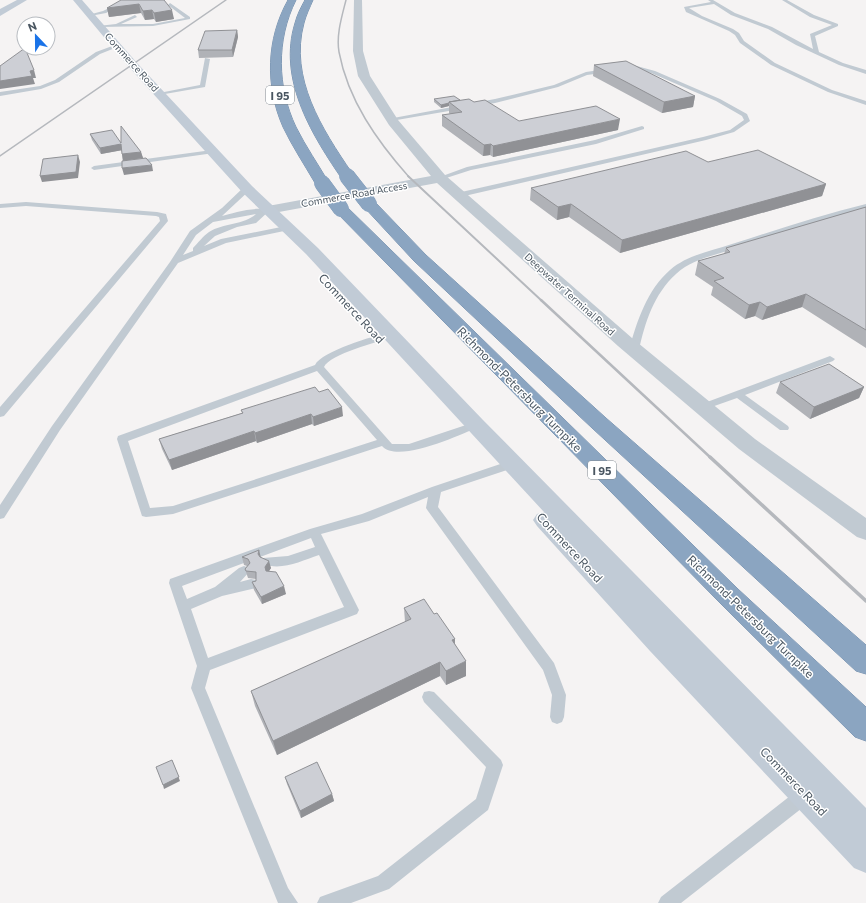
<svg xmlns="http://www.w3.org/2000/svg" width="866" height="903" font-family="Commissioner,sans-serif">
<rect width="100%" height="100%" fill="#f5f3f3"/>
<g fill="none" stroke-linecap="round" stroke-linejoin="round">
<g stroke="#7690ad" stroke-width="1">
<path id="highway" d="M288,0h8c-20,40 -19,87 0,127 10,20 22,37 33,56l-2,3h-10l-2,-3c-11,-19 -23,-37 -32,-56 -18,-41 -17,-88 5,-127z
M305,0h8c-3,7 -7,15 -9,23 -15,55 18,106 48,150l-2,3h-10c-30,-44 -62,-98 -45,-153 2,-8 6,-16 10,-23z
M369,200l5,1 52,54 180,163 260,227v29l-10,-3 -264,-243 -178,-167 -50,-54 -2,-3 2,-3z
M341,205l5,1 392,383 128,118v34l-11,-4 -135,-134 -384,-391 -2,-3 2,-3z"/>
</g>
<path fill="#c1cad2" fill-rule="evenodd" d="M125,0h6l-25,13 -16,3 -2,-1 15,-4z
M708,0h5l22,13 37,14 41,22 -3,-15 22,-9 -22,-8 -28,-17h5l27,15 24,9v2l-23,10 4,16 24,11 23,7v4l-27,-9 -43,-20 -28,-16 -37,-14 -17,-11 -25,4 13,8 31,13 6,4 5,8 31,22 57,27 34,11v4l-38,-13 -57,-27 -31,-22 -5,-8 -6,-4 -43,-19 -2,-5 27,-5z
M170,3l20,14v2l-37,7 -53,1 -2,-1 18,-2 19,-9 2,2 -16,7h32l32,-6 -17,-13z
M115,45l5,1 -20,8 -41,28 -18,7 -41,7v-4l40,-6 15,-6 41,-28z
M205,58l5,1 -5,28 -46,8v-2l41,-8z
M633,65l22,6 65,28 27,15 3,7 -16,11 -28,8 -246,57 -4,-2 1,-2 246,-56 27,-7 14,-10 -2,-4 -26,-15 -65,-28 -18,-4 -46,6 -29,12 -63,16 -104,18 -3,-2 107,-20 59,-14 32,-13z
M642,126l2,1v2l-48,15 -125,26 -31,10 -3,-2 30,-11 128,-27z
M212,150l2,1v2l-120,17 -3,-2 3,-2z
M244,187l7,2 -29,27c10,-3 39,-11 47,-5l-13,12 -19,4 -22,9 -11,10 17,-7 65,-13h3v4l-63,13 -48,20 -118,167 -56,88 -4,1v-14l52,-79 118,-164 20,-31 32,-23zM256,214c-12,11 -33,9 -47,18 -6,4 -11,11 -16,16v3l-10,4 13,-20 17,-13z
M26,202l131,10 9,2 2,7 -164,195 -4,1v-10l160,-186 -1,-4 -3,-1 -130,-10 -26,2v-4z
M866,204v4c-43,15 -86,26 -129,40 -21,7 -45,11 -61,26 -22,20 -31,48 -37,76l-5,3 -5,-3c8,-29 18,-60 41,-80 17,-15 41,-19 62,-26 44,-14 89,-29 134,-40z
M390,332l5,3 -2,2c-15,5 -63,17 -69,30l68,77h17l66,-22 4,1 1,2 -1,2c-20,8 -81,37 -97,19l-209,68 -27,3 -4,-1 -25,-77 1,-3 197,-71c7,-14 59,-29 75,-33zM317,371l60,69 -204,66 -23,2 -22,-67z
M830,356l5,3 -2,2 -88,34 43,31 1,2 -1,2h-8l-43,-32 -34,12 -5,-3 1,-2z
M512,460l4,1 2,3 -2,3 -75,25 -3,15 116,156 12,32 -2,22 -2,5 -5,2 -5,-2 -2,-5 2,-22 -9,-25 -115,-159 -2,-3 2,-11 -59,24 -48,13 38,76 -2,4 -147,56 -5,18 83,200 10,15h-20l-87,-215 6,-22 -28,-83 1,-4 140,-50 52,-15 70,-27zM311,538l4,9 -27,9 -25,2 -2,3 2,3c19,7 38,-3 56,-9l25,52 -136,51 -17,-49 31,-13 34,-8 1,-4 -1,-4 -5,-1 -11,3 10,-11 -1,-3 -5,-2 -5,2 -24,19 -28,12 -5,-13z
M429,691l5,1 67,68 2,5 -15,45 -99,79 -38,14h-34l3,-6 58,-21 98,-77 10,-32 -62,-65 -2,-5 2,-5z
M805,787l6,2 2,6 -2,6 -130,102h-23l3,-6 138,-108z"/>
<path fill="#c1cad2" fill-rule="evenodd" d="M354,0h8l1,51 7,25 28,44 47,55 187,163 123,101 111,79v22l-9,-3 -118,-88 -121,-103 -181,-163 -169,31 -5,-1 -2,-3 2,-3 5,-1 163,-30 -42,-51 -31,-49 -5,-25z"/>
<path fill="#c1cbd6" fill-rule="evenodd" d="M17,0h10l-27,16v-7z
M73,0h9l55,63 115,123 66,62 165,172 383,388v65l-12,-5 -204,-217 -113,-125 -4,-6 4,-6 7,-2 -238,-258 -64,-62 -113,-125z"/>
<use href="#highway" fill="#8ba5c1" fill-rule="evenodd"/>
<path stroke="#b5b8bd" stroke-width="1.5" d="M346,0c-4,16 -10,35 -7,52 9,48 38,89 70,125
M0,156l226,-156"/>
<path stroke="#b5b8bd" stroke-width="2" d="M408,176l134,125"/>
<path stroke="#b5b8bd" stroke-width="2.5" d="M541,300l170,158"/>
<path stroke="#b5b8bd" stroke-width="3.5" d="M710,457l156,144"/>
<g stroke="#7690ad" stroke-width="13" stroke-linecap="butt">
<path id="highway-bridge-far1" d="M345,173l3,4"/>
</g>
<g stroke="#7690ad" stroke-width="16" stroke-linecap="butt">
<path id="highway-bridge" d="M347,176l22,28
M322,183l19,26"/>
</g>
<use href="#highway-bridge-far1" stroke="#8ba5c1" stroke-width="12"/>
<use href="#highway-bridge" stroke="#8ba5c1" stroke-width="16"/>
</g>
<path fill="#b0b2b7" d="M164,0l10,19 -18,3 -2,-3 -9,1 -4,-7 -32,4 -2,-9z
M237,30l1,7 -5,20 -34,1 -1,-8z
M594,65l101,31 -2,11 -31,6 -69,-37z
M434,99l26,1 14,2 45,19 99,9 -125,27 -3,-2 -7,1 -41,-30v-11l8,-1 -1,-1v-7l-8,2 -7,-6z
M90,134l31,9 20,9 2,6 -20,3 -1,-7v-4l-21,4 -9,-14z
M708,162l118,22 -4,12 -202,57 -51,-36 -12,3 -27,-20 1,-12z
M866,207v141l-64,-41 -40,13 -7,-4 -10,3 -34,-24 2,-8 -18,-12 3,-14 26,-7 2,-6z
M780,382l84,5 -5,11 -49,21 -34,-26z
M319,392l24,24 -29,10 -2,-2 -55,19 -1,-2 -84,29 -10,-21 -3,-10 83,-26 -1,-3z
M242,557h19l10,11 -2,3 17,23 -24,10 -8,-14 -2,-8 4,-1v-2l-8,-1 -3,-9 2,-3 -3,-1z
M404,608l30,6 21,25v5l11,32 -20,9 -6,-9 -163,79 -22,-49 -4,-15 154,-69z
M285,777l47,17 2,7 -33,17 -14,-34z"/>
<path fill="#909195" d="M139,4l2,9 -32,4 -2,-9z
M152,10l2,9 -9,1 -2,-9z
M172,10l2,9 -18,3 -2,-9z
M237,30l1,7 -5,20 -1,-7z
M34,70l2,8h-3l2,6 -35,5v-8l30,-10z
M695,96l-2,11 -31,6 2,-11z
M449,103v3l-8,2v-3z
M620,119l-2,11 -125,27v-11z
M121,144l2,6 -22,4 -1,-6z
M491,144l-1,11 -7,1 1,-11z
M141,152l2,6 -20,3 -1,-7z
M78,155l2,7 -2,16 -36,4 -2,-6z
M152,165l1,6 -29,4 -2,-7z
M826,184l-4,12 -202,57 2,-13z
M571,204l-2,13 -12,3 1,-13z
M806,294l-4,13 -40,13 5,-13z
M760,302l-5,14 -10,3 4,-14z
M864,387l-5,11 -49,21 4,-12z
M342,407l1,9 -29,10 -1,-9z
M311,414l1,10 -55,19 -2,-10z
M254,431l2,10 -84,29 -3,-10z
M259,550l2,8 -3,-4z
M269,561l2,7 -4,6 -2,-7z
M284,586l2,8 -24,10 -1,-7z
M455,639l-1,15 -2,-14z
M466,661v15l-20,9v-14z
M440,662v14l-163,79 -4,-14z
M172,760l8,21 -16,8 -1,-4z
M332,794l2,7 -33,17 -1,-7z"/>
<path fill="#cdcfd5" stroke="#909195" d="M121,0h43l8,10 -18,3 -2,-3 -9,1 -4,-7 -32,4z
M237,30l-5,20h-34l7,-19z
M25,48l9,22 -4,1 2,5 -32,5v-15z
M626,61l69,35 -31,6 -70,-37z
M454,96l6,4 -11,2v1l-8,2 -7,-6z
M469,99l5,3 11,-2 34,21 77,-15 24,13 -127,27 -2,-2 -7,1 -42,-30 20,-3 -13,-10z
M121,126l20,26 -19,2 -1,-10 -21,4 -10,-14 22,-4 9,13z
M758,150l68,34 -204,56 -51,-36 -13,3 -27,-19 155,-37 22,11z
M78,155l-2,17 -36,4 3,-17z
M146,158l6,7 -30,3v-7z
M866,207v123l-60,-36 -39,13 -7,-5 -11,3 -35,-24 10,-3 -26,-17 32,-9 -4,-4z
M829,364l35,23 -50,20 -34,-25z
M315,387l4,5 9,-3 14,18 -29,10 -2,-3 -56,19 -1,-2 -85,29 -10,-21 84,-26 -2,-3z
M259,550l-1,4 2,3 9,4 -4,6 1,4 10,1 8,14 -23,11 -9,-15 4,-1v-9l-10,-1 -1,-2 5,-6 -2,-4 -6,-2z
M424,599l10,15 3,-1 18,26 -3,1 14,21 -20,10 -6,-9 -167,79 -22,-50 160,-72 -7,-11z
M172,760l7,17 -16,8 -7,-18z
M317,762l15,32 -32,17 -15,-34z"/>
<g text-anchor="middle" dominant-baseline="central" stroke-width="3" stroke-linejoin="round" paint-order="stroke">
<g font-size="10" fill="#4a5661" stroke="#fff">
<text transform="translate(132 62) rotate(48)">Commerce Road</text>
<text transform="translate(354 194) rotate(-10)">Commerce Road Access</text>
<text transform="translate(570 294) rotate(42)">Deepwater Terminal Road</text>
</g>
<g fill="#fff" stroke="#808990" stroke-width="1">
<rect x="266" y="86" width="28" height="18" rx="3"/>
<rect x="588" y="461" width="28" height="18" rx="3"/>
</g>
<g font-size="11" font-weight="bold" fill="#4a5661">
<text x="280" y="95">I 95</text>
<text x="602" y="470">I 95</text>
</g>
<g font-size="12" fill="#4a5661" stroke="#fff">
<text transform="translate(352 308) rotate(47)">Commerce Road</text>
<text transform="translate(520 389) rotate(45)">Richmond-Petersburg Turnpike</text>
<text transform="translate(570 547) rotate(47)">Commerce Road</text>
<text transform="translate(751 616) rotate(44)">Richmond-Petersburg Turnpike</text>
<text transform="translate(794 781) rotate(46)">Commerce Road</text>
</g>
</g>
<g transform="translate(36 36) rotate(338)"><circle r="19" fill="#ffffff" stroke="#b7bbc0"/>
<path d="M0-3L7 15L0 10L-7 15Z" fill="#1a73e8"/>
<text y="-6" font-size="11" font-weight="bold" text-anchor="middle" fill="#4a5661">N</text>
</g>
</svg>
